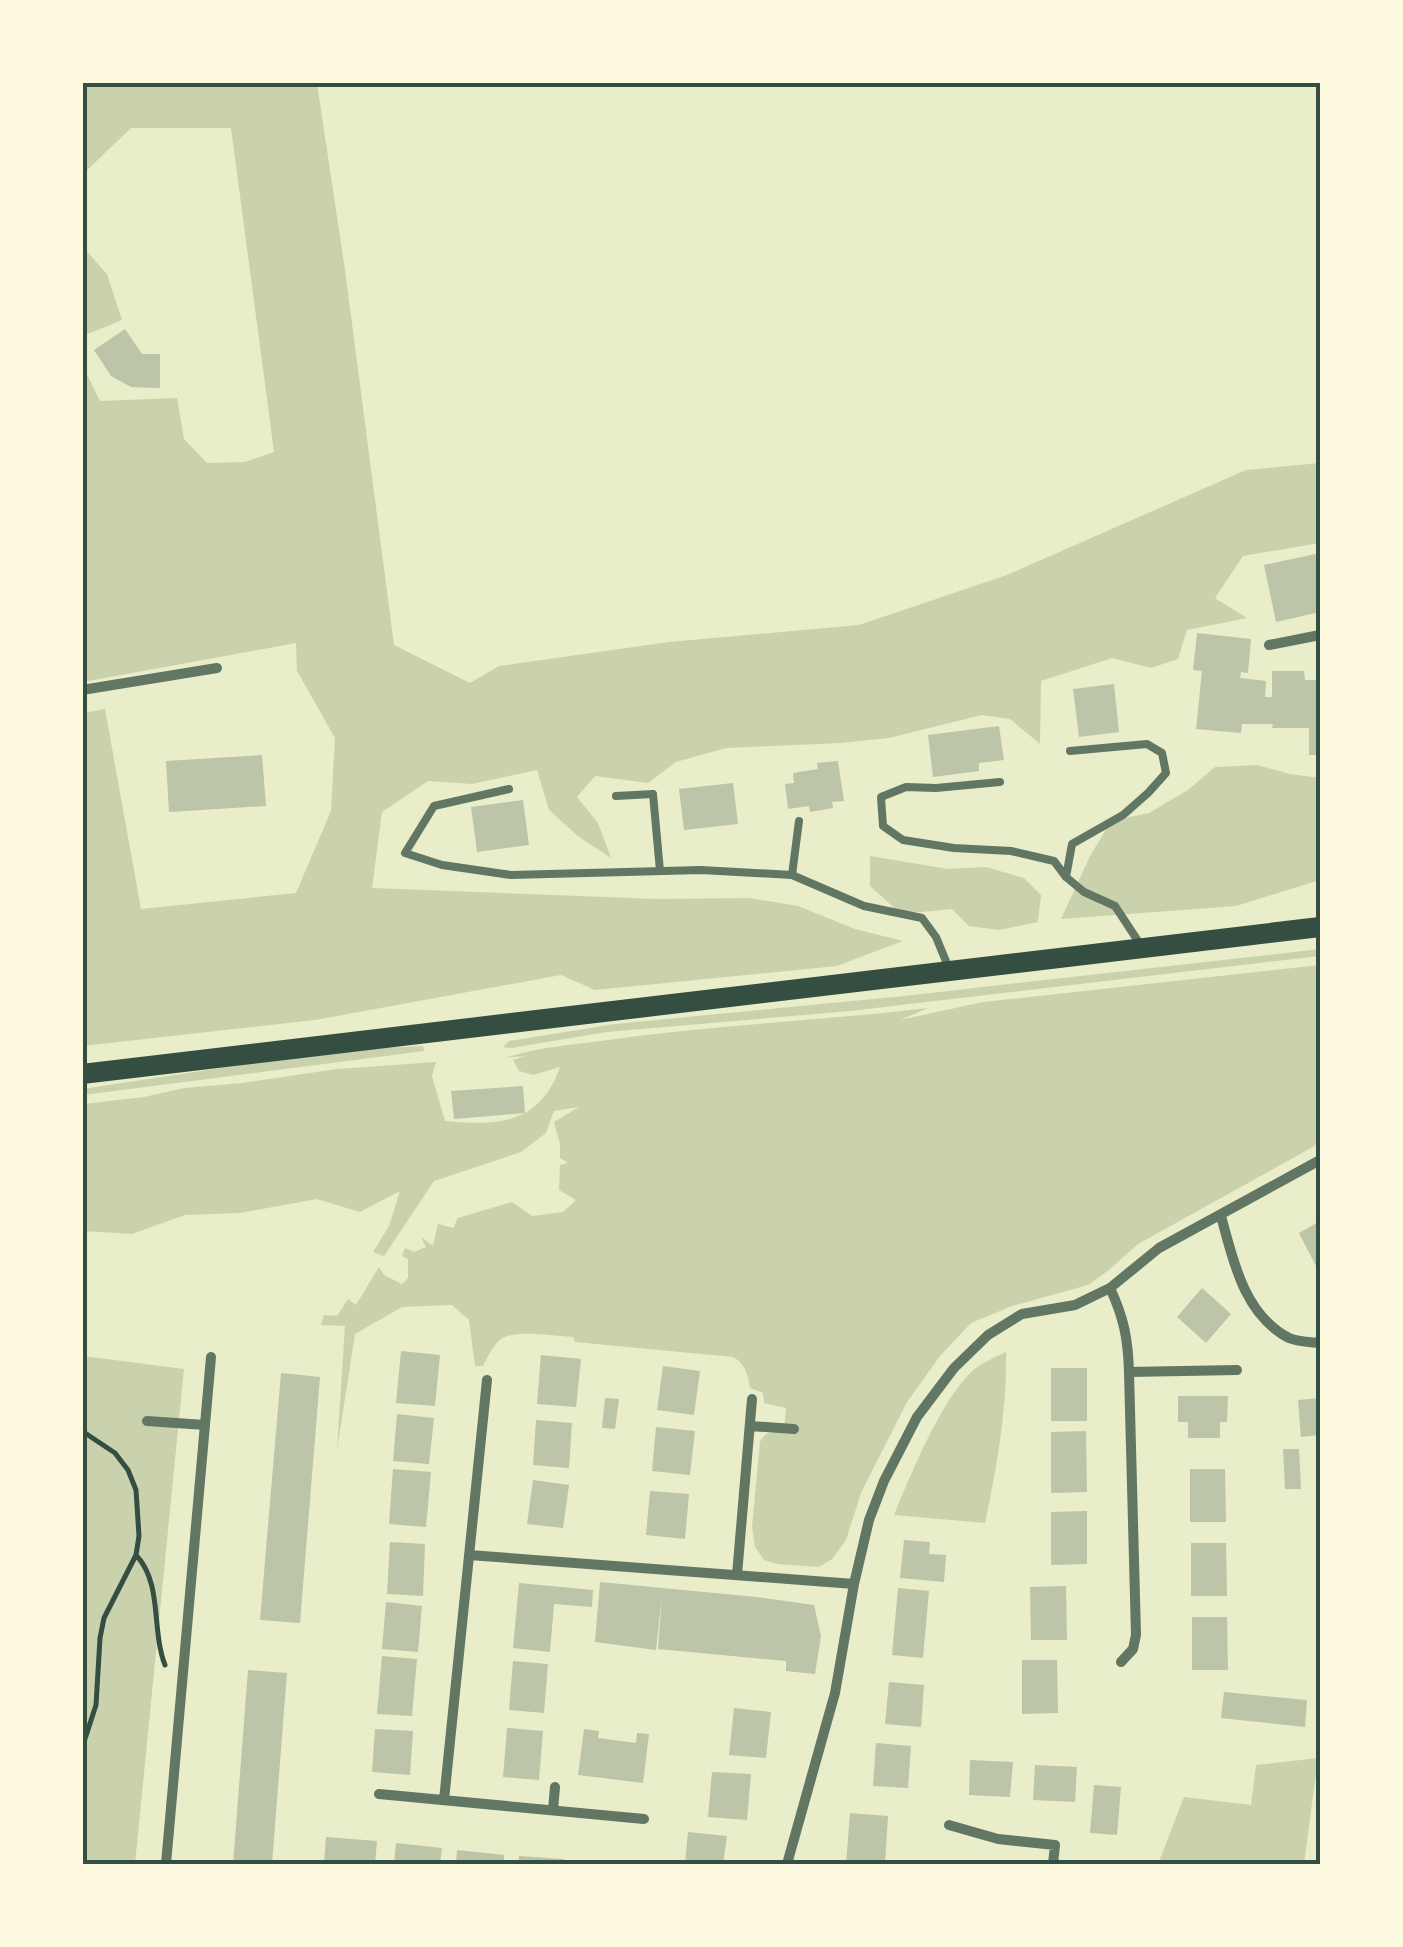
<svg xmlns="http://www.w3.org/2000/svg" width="1403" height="1947" font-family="Cabin,sans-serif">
<rect width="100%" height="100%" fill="#e9edc9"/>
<path fill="#cad2ad" d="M82,83h235l28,187 49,375 76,38 29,-17 170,-24 190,-17 148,-50 239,-105 74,-7v80l-77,13 -28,42 32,20 -60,12 -9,29 -27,9 -39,-10 -71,23 -1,63 -30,-25 -28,-4 -93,23 -48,5 -115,5 -50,14 -28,21 -53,-7 -18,21 21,26 13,35 -32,-21 -30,-27 -12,-40 -65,14 -44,-3 -46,31 -10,76 285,11 92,-1 49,8 57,23 48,12 -66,25 -242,24 -34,-15 -246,45 -232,26v-333l22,-4 36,200 155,-16 35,-82 4,-73 -38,-67 -1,-28 -213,39v-316l17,35 77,-3 7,41 23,24 38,-1 29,-10 -43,-324h-100l-48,46z
M82,246l25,28 15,46 -39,16z
M1257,765l33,9 30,4v102l-84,26 -175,13 29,-63 21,-35 38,-8 39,-23 27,-23z
M870,856l78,13 38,-2 38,11 17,17 -3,27 -39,8 -30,-4 -17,-17 -51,5 -31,-28z
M1320,949v7l-470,55 -243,21 -96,16 -8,-1 6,-6 106,-17 289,-28z
M1320,965v178l-182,101 -29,26 -21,15 -76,21 -41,17 -31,33 -33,46 -46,91 -15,47 -14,19 -13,8 -42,-3 -13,-4 -9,-13 -3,-20 8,-85c5,-11 12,-10 24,-10l2,-24 -22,-5 -1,-10 -13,-5c-2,-13 -5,-25 -17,-31l-158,-15 -2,-5c-18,-1 -58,-8 -72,2 -9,7 -13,18 -18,27h-8l-6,-46 -17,-15 -50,2 -47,27 -18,116 8,-124 -24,-1 3,-10 13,1 11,-17 8,6 23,-38 5,8 18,9 6,-6v-19l-6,-3 3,-8 9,4 12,-5 -5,-10 12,9 5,-22 15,4 5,-10 54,-16 20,14 31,-4 13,-12 -17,-10 1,-25 8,-2 -8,-5v-14l-6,-22 25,-15 -25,4 -8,22 -25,19 -87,29 -50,75 -11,-4 16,-26 11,-35 -40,21 -43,-13 -77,14 -55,2 -53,19 -49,-3v-127l61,-7 40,-9 59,-5 94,-14 99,-7 -4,14 13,45c54,5 95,3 115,-54l-27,8 -14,-4 -6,-11 12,-4 -21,2c31,-10 65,-13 97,-17 109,-16 218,-20 327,-33l-28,12 83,-18z
M423,1046l1,5 -341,44 -1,-6 226,-34 51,-6z
M1006,1352c1,58 -9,114 -21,171l-91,-8c17,-41 46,-113 78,-144 10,-8 23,-14 34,-19z
M83,1356l101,13 -49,495h-52z
M1318,1758l-14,106h-146l26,-67 67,8 5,-40z"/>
<path fill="#bcc5a7" d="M125,329l17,25h18v34l-29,-1 -20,-11 -17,-26z
M1320,553v59l-44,10 -12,-57z
M1197,633l54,6 -3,34 -7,-1 -1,6 26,3 -1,16h7v-26h32l1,9h15v75h-11v-27h-37l1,-4h-31l-1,9 -45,-4 6,-58 -9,-1z
M1114,684l5,48 -40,5 -6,-48z
M999,726l5,34 -25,3v8l-46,6 -5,-42z
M262,755l4,51 -97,6 -3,-51z
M838,761l6,40 -12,1 1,6 -23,4 -1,-6 -21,3 -3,-25 9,-1 -1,-10 25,-4 -1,-6z
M733,783l5,41 -54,6 -5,-41z
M523,800l6,45 -52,7 -6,-45z
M523,1086l2,27 -71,6 -3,-28z
M1320,1221v43l-4,2 -17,-33z
M1202,1288l29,26 -25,29 -29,-26z
M401,1351l39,4 -5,51 -39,-3z
M541,1355l40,4 -5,48 -39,-3z
M663,1366l37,5 -6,44 -37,-5z
M1051,1368h36v53h-36z
M281,1373l39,4 -20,246 -40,-3z
M1178,1396h50l-1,26h-7v16h-32v-16h-10z
M605,1398l14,1 -4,30 -13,-1z
M1320,1398v37l-19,2 -3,-37z
M397,1414l37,4 -5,46 -36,-3z
M536,1420l36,3 -3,45 -36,-3z
M656,1427l39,4 -5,44 -38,-4z
M1086,1431l1,61 -36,1v-61z
M1283,1449h16l2,40h-16z
M393,1469l38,3 -5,55 -37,-3z
M1190,1469h35l1,53h-36z
M533,1480l36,5 -6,43 -36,-4z
M650,1491l39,3 -4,45 -39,-4z
M1087,1511v53l-36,1v-53z
M904,1540l26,2 -1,12 17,1 -2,27 -44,-4z
M390,1542l35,2 -2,52 -36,-2z
M1191,1543h35l1,53h-36z
M600,1582l156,15 58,8 7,31 -6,38 -29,-3v-10l-128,-12 4,-54 -6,55 -61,-8z
M519,1583l74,7 -1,17 -38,-3 -4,48 -37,-4z
M1066,1586l1,54h-36l-1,-53z
M898,1588l31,3 -6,67 -31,-3z
M386,1602l36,4 -4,46 -36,-3z
M1192,1617h35l1,53h-36z
M382,1656l35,3 -5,57 -35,-2z
M1022,1660h35l1,53 -36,1z
M513,1661l35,3 -4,49 -35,-3z
M248,1670l39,3 -15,191h-39z
M889,1682l35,3 -3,42 -36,-3z
M1224,1692l83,8 -2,27 -84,-9z
M734,1708l37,4 -5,46 -37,-3z
M507,1728l36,3 -4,49 -36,-3z
M375,1729l38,2 -3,44 -38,-3z
M584,1729l15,2 -1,7 38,5 1,-10 12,1 -6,49 -65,-8z
M876,1743l35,3 -3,42 -35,-2z
M970,1760l43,2 -3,35 -41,-2z
M1035,1765l42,2 -2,35 -42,-2z
M712,1772l39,2 -4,46 -39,-3z
M1094,1785l27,2 -4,48 -27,-2z
M850,1813l38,3 -3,48h-39z
M688,1832l39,4 -4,28h-38z
M326,1837l51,4 -2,23h-51z
M396,1843l46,5 -2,16h-46z
M457,1850l47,5v9h-48z
M519,1856l45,3 -1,5h-44z"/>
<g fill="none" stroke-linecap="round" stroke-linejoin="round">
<path stroke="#344e41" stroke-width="5" d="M82,1431l33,22 13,17 8,20 3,46 -3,19 -32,63 -4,20 -4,67 -14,43
M136,1555c27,29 15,74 29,110"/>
<path stroke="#617663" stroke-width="8" d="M1000,782l-64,6 -30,-1 -25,10 2,29 20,14 51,8 57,3 43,10 12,16 18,15 31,14 25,38
M509,789l-75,17 -29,47 37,12 69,10 190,-5 91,5 72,31 58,12 14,19 14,34
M616,796l37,-2 7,77
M792,875l7,-54
M1066,877l6,-33 51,-29 25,-22 18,-20 -4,-20 -15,-9 -77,7"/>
<path stroke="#617663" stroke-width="10" d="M1269,645l51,-10
M82,690l135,-22
M1221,1216c12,44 23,99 68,122 9,4 22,4 31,5
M1110,1288c14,30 18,51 19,84l7,263 -3,14 -12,13
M1129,1372l108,-2
M147,1421l58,4
M750,1426l44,3
M469,1555l385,29
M737,1575l15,-176
M379,1794l265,25
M444,1800l43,-420
M553,1810l2,-23
M949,1825l49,14 57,6 -2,19
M166,1864l45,-507
M787,1864l48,-171 19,-109 15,-64 15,-39 33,-64 37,-49 34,-33 34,-21 53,-9 35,-17 49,-40 161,-88"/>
<path stroke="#344e41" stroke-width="20" d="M82,1074l1238,-147"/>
</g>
<rect width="1403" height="1947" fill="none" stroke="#fefae0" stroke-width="170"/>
<rect x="85" y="85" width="1233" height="1777" fill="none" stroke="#344e41" stroke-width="4"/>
</svg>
